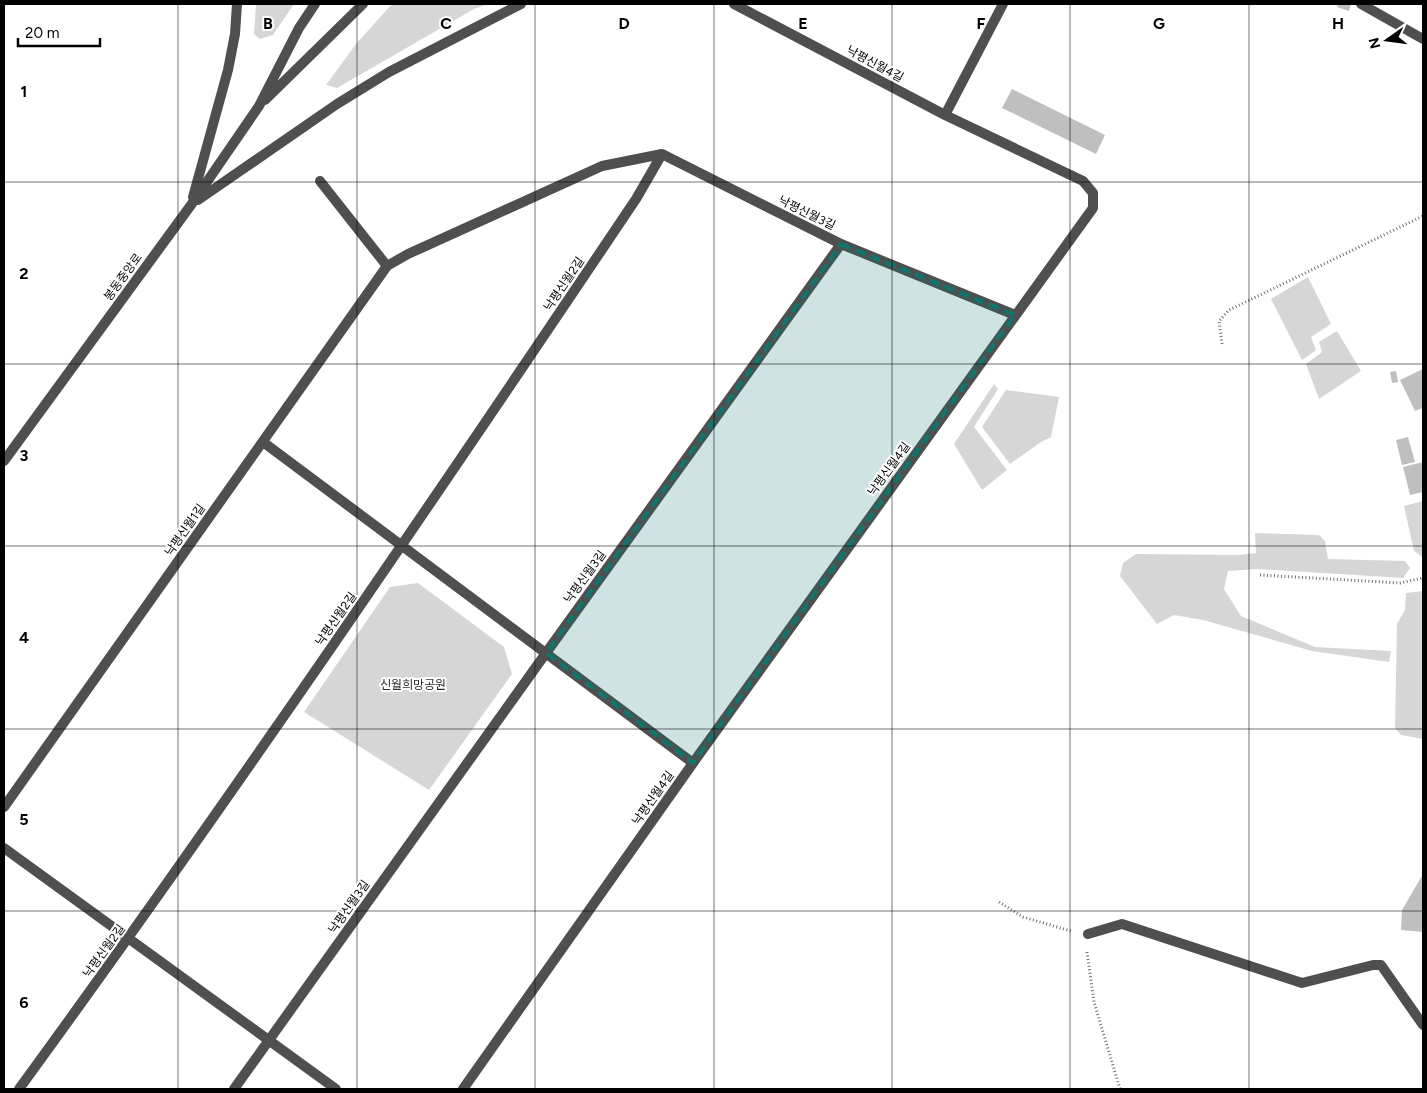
<svg xmlns="http://www.w3.org/2000/svg" width="1427" height="1093" font-family="Figtree,'Noto Sans KR',sans-serif">
<rect width="100%" height="100%" fill="#fff"/>
<path fill="#d6d6d6" d="M256,4h38l-21,31 -13,4 -6,-5z
M392,4h96l-14,5 -137,79 -11,-3 30,-41z
M1308,277l23,47 -20,13 5,13 -14,10 -31,-61z
M1337,331l24,40 -42,28 -13,-35 16,-12 -3,-10z
M994,384l4,5 -24,38 33,43 -25,20 -28,-46z
M1006,390l53,7 -8,40 -10,5 -31,22 -28,-37z
M1423,501v55h-2l-7,-5 -10,-45z
M1255,533l64,2 6,6 3,18 77,2 5,7 -7,10 -146,-9 -29,2 -4,18 17,27 74,31 76,4 -2,11 -77,-11 -109,-31 -29,-5 -17,9 -37,-48 3,-13 13,-9 102,1 18,-2z
M418,583l86,64 8,27 -83,116 -125,-78 86,-125z
M1423,591v148l-22,-4 -6,-7 2,-104 8,-14 1,-17z"/>
<path fill="#bfbfbf" d="M1338,4h13l-2,7 -12,-4z
M1012,89l93,46 -9,19 -94,-46z
M1423,369v39l-8,3 -15,-31z
M1396,371l2,11 -6,1 -2,-11z
M1408,437l7,25 -13,3 -6,-25z
M1423,462v30l-13,3 -7,-28z
M1423,874v58l-22,-2 1,-20z"/>
<g fill="none" stroke-linecap="round" stroke-linejoin="round">
<path stroke="#717171" stroke-width="3" stroke-dasharray="1 2.5" stroke-linecap="butt" d="M1222,344l-3,-23 10,-11 194,-94
M1260,575l140,8 23,-5
M999,902l24,15 48,14
M1087,952l7,50 26,87"/>
<path stroke="#4f4f4f" stroke-width="10" d="M1361,4l62,35
M320,181l67,85
M1088,934l34,-10 180,59 71,-18h8l42,60"/>
<path stroke="#4f4f4f" stroke-width="10" d="M945,115l58,-111
M841,244l174,71
M263,442l430,321
M4,807l383,-541 21,-12 194,-88 60,-12
M4,848l332,241
M19,1089c213,-292 416,-591 617,-890l26,-45
M234,1089l312,-436 295,-409 -179,-90
M463,1089l230,-326 400,-555v-15l-10,-12 -138,-66 -211,-111"/>
<path stroke="#4f4f4f" stroke-width="10" d="M265,100l98,-96
M193,197l35,-127 7,-36 2,-30
M198,200l139,-96 52,-32 132,-68
M4,461l187,-256 68,-99 40,-78 16,-24"/>
</g>
<path fill="#0f766e" fill-opacity="0.2" stroke="#0f766e" stroke-width="4" stroke-dasharray="10 6" stroke-linejoin="round" d="M841,244l174,71 -322,448 -147,-110z"/>
<path fill="none" stroke="#000" stroke-width="1" stroke-opacity="0.55" d="M178,4v1085M357,4v1085M535,4v1085M714,4v1085M892,4v1085M1070,4v1085M1249,4v1085M4,182h1419M4,364h1419M4,546h1419M4,729h1419M4,911h1419"/>
<g text-anchor="middle" dominant-baseline="central" stroke-width="4" stroke-linejoin="round" paint-order="stroke">
<g font-size="12" fill="#000" stroke="#fff">
<text transform="translate(875 64) rotate(28)">낙평신월4길</text>
<text transform="translate(807 213) rotate(26)">낙평신월3길</text>
<text transform="translate(123 277) rotate(-54)">봉동중앙로</text>
<text transform="translate(564 284) rotate(-56)">낙평신월2길</text>
<text transform="translate(889 469) rotate(-54)">낙평신월4길</text>
<text transform="translate(185 530) rotate(-55)">낙평신월1길</text>
<text transform="translate(585 577) rotate(-54)">낙평신월3길</text>
<text transform="translate(336 619) rotate(-55)">낙평신월2길</text>
<text transform="translate(653 798) rotate(-55)">낙평신월4길</text>
<text transform="translate(349 907) rotate(-55)">낙평신월3길</text>
<text transform="translate(104 951) rotate(-54)">낙평신월2길</text>
</g>
<g font-size="12" fill="#2d2d2d" stroke="#fff">
<text x="413" y="685">신월희망공원</text>
</g>
</g>
<g font-size="16" text-anchor="middle" font-weight="bold" fill="#000" stroke="#fff" stroke-width="4" stroke-linejoin="round" paint-order="stroke">
<text x="268" y="29">B</text>
<text x="446" y="29">C</text>
<text x="624" y="29">D</text>
<text x="803" y="29">E</text>
<text x="981" y="29">F</text>
<text x="1159" y="29">G</text>
<text x="1338" y="29">H</text>
<text x="24" y="97">1</text>
<text x="24" y="279">2</text>
<text x="24" y="461">3</text>
<text x="24" y="643">4</text>
<text x="24" y="825">5</text>
<text x="24" y="1008">6</text>
</g>
<rect width="1427" height="1093" fill="none" stroke="#000000" stroke-width="10"/>
<g transform="translate(1387 40) rotate(256)" stroke="#ffffff" stroke-width="4" paint-order="stroke">
<path d="M0-4L9 19L0 12L-9 19Z" fill="#000000"/>
<text y="-8" font-size="14" font-weight="bold" text-anchor="middle" fill="#000000">N</text>
</g>
<path d="M18 38v8h82v-8" fill="none" stroke="#000000" stroke-width="2.5"/>
<text x="25" y="38" font-size="15" fill="#000000" stroke="#ffffff" stroke-width="4" paint-order="stroke">20 m</text>
</svg>
